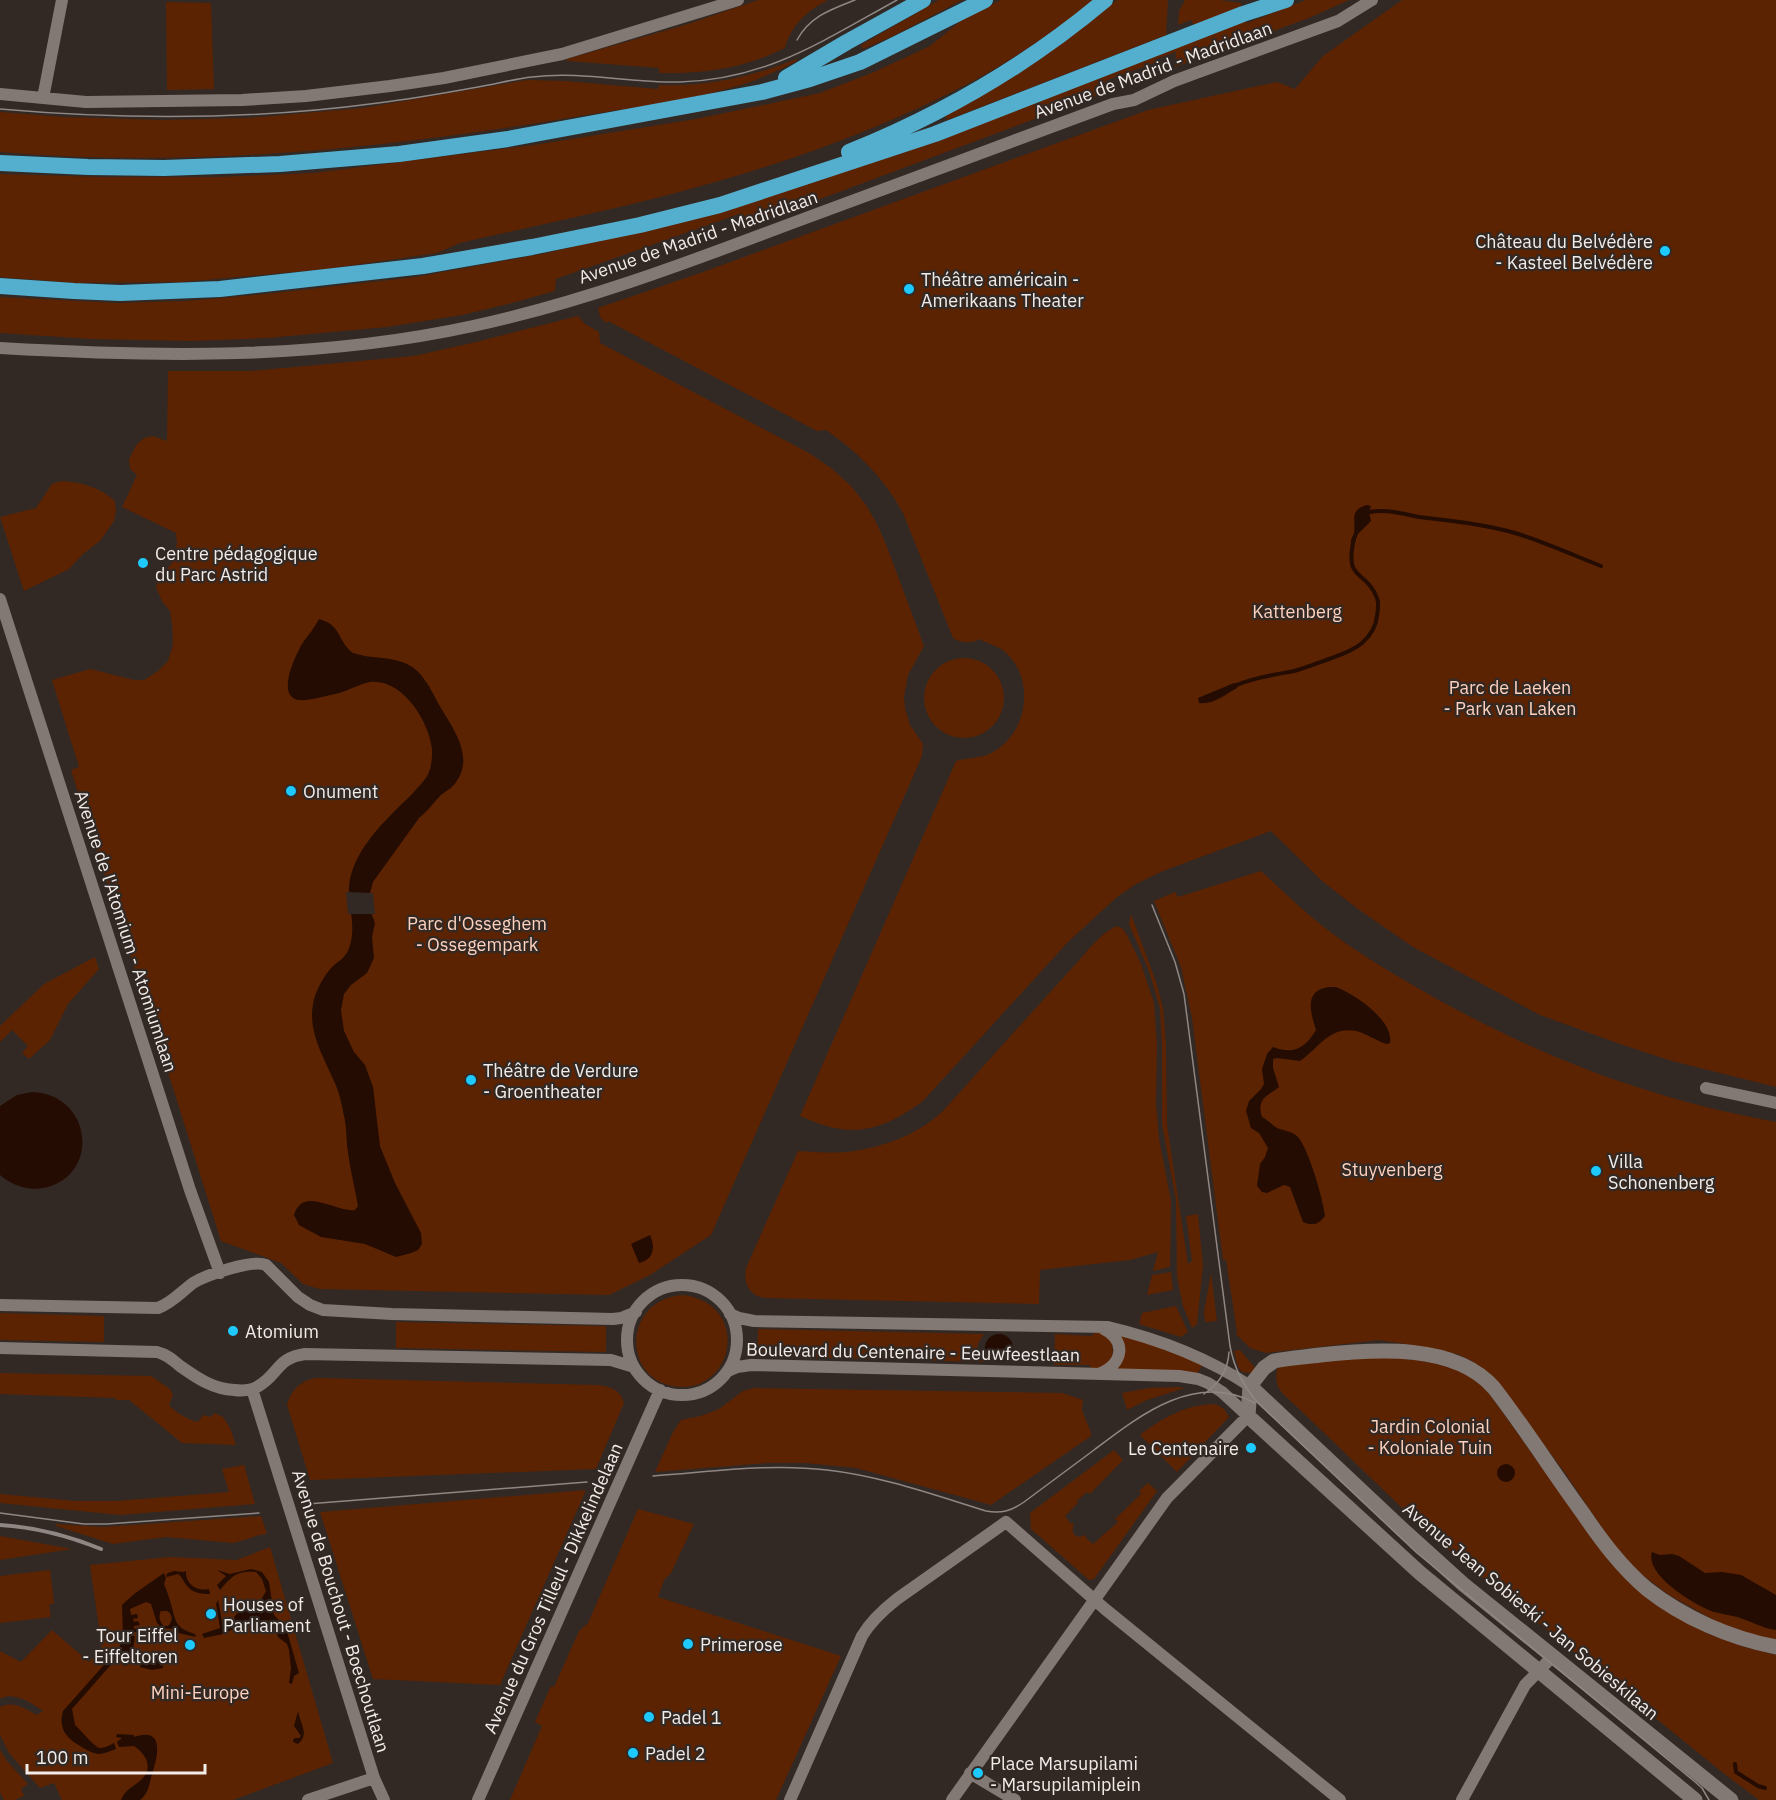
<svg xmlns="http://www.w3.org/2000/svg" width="1776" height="1800" font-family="'IBM Plex Sans',sans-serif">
<rect width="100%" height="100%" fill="#322925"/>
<path fill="#5c2302" d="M758,0h70c-20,10 -37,25 -43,48 -40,20 -81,26 -126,25v-5l-13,-1 -79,-6v-2l121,-35z
M939,0h23l-69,36 -30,13 -2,-4z
M1001,0h95c-40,28 -78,57 -121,80 -95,51 -203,88 -307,115 -69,18 -139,32 -208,48l-23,10 -111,16 -144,13 -105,1 -77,-6v-103l100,3h118l96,-4 220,-28 162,-26 124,-26 54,-21 56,-26 32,-26z
M1117,0h51l-2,35 -219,85 -3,-7 162,-104z
M1185,0h35l21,3v4l-47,18 -3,-5 -13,5 1,-14z
M1306,0h43l-40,18 -134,49 1,-15 -20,7v3l-51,19 -6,14 -354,132 -6,-13 -183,65 -1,12 -47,13 -46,11 -75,12 -119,11 -77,3 -99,-2 -92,-6v-36l117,6 69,-2 80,-7 150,-17 131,-24 102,-24 596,-209 2,3z
M1402,0h374v1087l-104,-26 -52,-17 -80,-29 -127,-68 -55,-38 -36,-28 -51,-50 -108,40 -27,13 -19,13 -49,45 -145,159c-44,32 -73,38 -123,15l156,-355c13,-4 26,-2 39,-10 34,-21 40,-74 9,-100 -6,-5 -18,-8 -25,-12 -7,5 -19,4 -26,-1l-50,-125c-19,-35 -45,-61 -77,-83l-9,1 -209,-110 -2,2 -6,-6 -2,-9 105,-36 445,-162 129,-28 18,7 28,-33z
M166,2l45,1 3,86 -47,1z
M796,59l1,2c-20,10 -41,20 -63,26 -50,15 -109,21 -160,30 -190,32 -382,51 -574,35v-40l64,5 98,3 86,-2 115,-10 164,-28 38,1 93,8 1,-4c48,2 93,-8 137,-26z
M578,316l7,8 14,8 1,11 209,110 22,15 20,18 15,19 11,19 10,23 37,99 -16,29 -4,22 1,11 5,17 13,19 -1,12 -211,479 -61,40 -41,20 -289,-6 -17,-5 -22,-21 -60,-22 -43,-137 -107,-334 8,-3 -27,-87 38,-11 44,11h10l14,-9 10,-10 5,-16 -1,-21 -2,-13 -8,-10 -6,-14 3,-9 13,-15 5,-20 -1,-10 -54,-26 15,-32 -7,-6 -1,-10 8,-15 7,-6 9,-2 14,5 1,-70h83l163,-15 62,-14z
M61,481c20,1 38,6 54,20l1,10 -2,10 -14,20 -17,13 -14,15 -45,22 -24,-74 36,-9 16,-24z
M924 698a40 40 0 1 1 80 0a40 40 0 1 1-80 0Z
M1261,871c22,20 44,42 68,60 25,19 53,36 80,52 80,47 167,87 257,113 36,11 73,19 110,26v519l-16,-3 -41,-15 -50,-28 -32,-24 -26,-30 -46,-68 -71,-96 -22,-16 -15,-7 -33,-7 -45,-7 -113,13 -16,-5 -14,-14 1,-2 -11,-72h-3l-31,-242 -11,-51 -27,-66 21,-9 3,5z
M1131,914l25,68 7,26 3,36 1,81 21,139 4,-3 -6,-45 12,-2 5,52 -6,58 -5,4 -9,-22 -6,-29 -1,-77 -14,-76v-79l-2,-37 -11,-37 -20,-47z
M1117,926l6,3 4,6 14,29 13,39 3,42 -1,58 3,36 12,62 -1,66 -17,4 5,-19 -28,8 -90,10 -1,34 -273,-6c-16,-1 -23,-14 -20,-30l52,-117c18,1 38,3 56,0 32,-5 64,-17 88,-39l139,-154c10,-11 21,-26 36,-32z
M95,957l4,12 -31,35 -18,36 -21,19 -7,-6 6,-7 -16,-16 -12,12v-16l44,-42z
M1171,1272l2,18 -26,5 5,-20z
M1211,1273l6,48 -12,1 -1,-10z
M684,1295c70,11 48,102 -11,91 -52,-9 -49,-88 11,-91z
M1176,1306l12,26 -7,5 -42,-13 3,-11z
M0,1313l104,3v26l-104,-2z
M396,1322l210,4v26l-210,-4z
M758,1329l226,5c-9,13 -9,15 1,28l-228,-6z
M1096,1332c17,4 19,14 15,29l-17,10 -5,-6h-35l1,-31 36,2z
M1121,1336l23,6 59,22 -6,10 -80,-5z
M1240,1350l16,19 -5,4 -9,-1 -4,-5 -4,-16z
M1365,1357c44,2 96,1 126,39l100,141 18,24 21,22 76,50 38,14 32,8v145h-17l-37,-28 -258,-209 -40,-34 -129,-124c-13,-13 -21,-15 -18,-36l4,-3z
M0,1373l151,3 19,13 3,6 -4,10c6,7 19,15 29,17l5,-7 8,2 3,-4 9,4 7,11 6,17 -54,-2 -53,-43h-13l-1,-2 -115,-4z
M318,1378l279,7c12,1 24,5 27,18l-28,66 -286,11 -23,-75c4,-15 15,-26 31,-27z
M1178,1387l7,1 -38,12 -20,10 -5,-17 27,-5z
M754,1388l308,5 21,7 -1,10 9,23v3l-100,69 -135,-37 -51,-5h-37l-113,9 18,-40 8,-12 20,-4 18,-7 24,-18z
M1216,1404l8,5 5,8 -52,55 -37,-37c22,-17 47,-31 76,-31z
M1114,1450l9,10 -33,34 -3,-2 -10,9 1,2 -13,13 5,7 4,1c-3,7 -1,12 6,13l5,-2 2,4 6,5 25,-22 -3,-3 26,-25 -2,-3 9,-8 9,8 -63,88 -5,1 -58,-51 -1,-16z
M244,1465l11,39 -135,11 -120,-12v-9l76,7h40l113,-9 -7,-23z
M586,1490l-86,195 -127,-6 -53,-167z
M638,1509l56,15 -23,49 -7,7 -6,17 183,59 -65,144h-266l32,-74 -7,-4 16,-36 3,1 25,-56 9,-8z
M261,1516l6,18 -8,1 -11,4 -15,4 -67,-6 -53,7 -57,-18 -1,-2 48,3z
M0,1536l72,13 -72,11z
M270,1547l63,216 -100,37h-171l-8,-17 -14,5 -31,-35 -9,-18v-28c13,-7 26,2 37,8l6,-4c-12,-8 -29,-20 -43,-12v-48l21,11 31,-32 37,32 13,-13 -12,-84 80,-8 67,3z
M50,1570l4,33 -5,2 2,12 -51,6v-47z
M0,1750l7,11 21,23 -7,5 3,7 -9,4h-11l-4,-8z"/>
<path fill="#240c02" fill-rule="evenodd" d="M1367,505l4,1 -2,6 2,9 -13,13 -3,8h-4c0,-3 2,-6 3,-9 2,-14 -5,-23 13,-28z
M319,619c23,6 18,22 34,34 17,6 37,3 54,11 15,7 24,25 31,39 15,26 40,56 14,84 -3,3 -8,5 -11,8 -8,8 -13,16 -22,23l-46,64 -3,11 2,22 3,8 -3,14 2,21 -7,15 -16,12 -7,9 -3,16 3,21 10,21 11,13 8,22 7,59 15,37 26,50 1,11 -4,6 -7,3 -15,4 -31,-13 -44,-7 -22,-12 -5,-10c9,-30 42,-2 61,-5l3,-4c-3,-18 -8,-36 -10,-54 -2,-12 -1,-24 -4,-36 -2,-11 -5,-25 -10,-35 -11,-25 -26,-49 -21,-77 2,-12 10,-27 18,-36 7,-7 15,-10 18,-20 7,-18 1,-36 0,-54 -1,-17 6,-33 15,-47 13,-20 32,-37 49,-54 5,-6 13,-13 16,-21 3,-7 3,-16 3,-23 -3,-28 -30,-71 -62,-67 -12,2 -23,10 -35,12 -9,2 -27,7 -36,6 -24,-3 -3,-47 5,-59 5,-7 11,-14 15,-22z
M1234,683l3,1v4c-13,7 -23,17 -38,15l-1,-5z
M1336,987c18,7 58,33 54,56l-3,1c-11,-3 -21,-11 -31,-13 -27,-5 -37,17 -56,30l-23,-3 -4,1v9l6,19c-11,9 -23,11 -17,30 6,3 10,8 15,11 7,3 15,3 21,9 11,13 25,62 27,79 -7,9 -12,10 -22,6l-13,-35 -6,-2 -17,8 -5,-1 -5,-6 3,-22 5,-7 3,-9 -9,-15 -8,-5 -5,-17 3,-10 12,-12 3,-5 -2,-15 5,-15 6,-7c21,8 32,1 43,-17 -7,-21 -12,-44 20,-43z
M32,1092c61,2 69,85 11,96 -16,3 -31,-3 -43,-13v-69l17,-11z
M650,1235c6,13 3,25 -11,28l-8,-19z
M985 1348a14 14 0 1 1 28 0a14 14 0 1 1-28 0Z
M1497 1473a9 9 0 1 1 18 0a9 9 0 1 1-18 0Z
M1652,1552l8,3 12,-1 7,2 26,17 17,-1 19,3 35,20v35c-15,-2 -25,-9 -39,-13 -8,-2 -15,-3 -23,-5 -18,-6 -70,-37 -62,-60z
M251,1569l11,3 7,10 5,33 12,13 13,45 -5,3 -2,8 -3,-1 2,-15 -2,-18 -2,-6 -9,-7 -4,-13 -7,-4 -21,4v2l-3,2 -2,-3 -3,2 -4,-10 7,-8 20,-9 5,-9 -4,-12 -6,-7c-19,-2 -24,4 -36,18l-3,-5 9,-9 -9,-6 13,4z
M174,1571l9,1 3,-1c-1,12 10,21 23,18l1,5c-8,0 -18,-1 -23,-8 -4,-5 -4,-8 -9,-12l-11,3 -1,-2 2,-2z
M164,1573l2,5 -2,6c3,7 5,13 7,20 5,18 4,24 24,30l1,3 -18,-4 -5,-4 -11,-1 -5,-5 -6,-19 -5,-2 -16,7 1,6 6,-1 1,4 -5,1 1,3 4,-1 2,4 -6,1v3l6,-2 -1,5h-10v4h6l-4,26 -5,4 -5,-2v-7l3,2 4,-4 -5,-4 -51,58 3,16c6,5 20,23 25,23 5,0 10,-3 14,-5l2,6c-6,2 -12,5 -18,5 -7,-1 -13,-5 -18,-8 -14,-8 -22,-18 -17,-35l56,-63 4,-12 -1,-31 12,-11zM161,1611h6c6,3 6,10 1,15h-4c-4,-3 -6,-10 -3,-15z
M218,1600l5,27 -1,1 8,-6 3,7 -10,5 -19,4 -2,-4 18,-6 -4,-24z
M151,1654l10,2 -1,9 3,1v2l-11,2 -12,-3 4,-11 5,1z
M298,1711c2,13 12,23 0,33l-5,-2v-2l2,-2h4l2,-2 -7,-10z
M117,1734l17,1v2c31,-11 24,19 18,37 -3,10 -3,19 -12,26h-19c5,-12 13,-13 21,-21 12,-12 3,-26 -8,-33l-15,1 -2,-5 5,-4 -6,-1z"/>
<path fill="#322925" d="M346,892l27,1 2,21h-27z"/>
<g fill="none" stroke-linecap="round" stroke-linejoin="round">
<path stroke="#240c02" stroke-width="4" d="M1364,514c14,-7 40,0 55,3 32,4 65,7 96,16 29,9 58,22 86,33
M1232,687c20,-9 41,-12 62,-16 12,-3 24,-8 35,-12 11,-4 24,-8 33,-16 8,-7 14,-17 15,-27 1,-6 2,-13 0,-18 -12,-30 -33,-15 -23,-60
M1735,1764l1,8 22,14 7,2"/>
<path stroke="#837974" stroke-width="12" d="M0,94l86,8 156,-2 64,-4 84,-10 54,-8 118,-24 176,-54
M43,98l19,-98
M0,348c158,9 317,12 473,-22 107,-23 211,-62 314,-101 109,-40 217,-81 326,-121l21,-4 40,-19 164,-60 34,-21
M0,599l190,591 30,83
M1706,1088l70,15
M627 1340a55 55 0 1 1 110 0a55 55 0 1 1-110 0Z
M0,1305l158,3c14,-5 23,-16 35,-25 13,-8 60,-24 73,-18l32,32 12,8 13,5 69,4 221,5 8,-1 15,-6
M730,1314l9,4 15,3 354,6c51,12 98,30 142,59
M0,1348l157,4c9,2 16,8 23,14 17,12 33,23 54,24 8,1 16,1 23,-3 22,-12 19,-29 48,-33l306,6 23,7
M728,1371l9,-4 14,-2 428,11 19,3 10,4 14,9 26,24 -81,82 -215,302
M1099,1374c24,-10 29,-33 3,-46
M252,1389l122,389 10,22
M970,1773l45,27
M308,1800l66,-22
M478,1800l182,-410
M790,1800l72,-164c9,-15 21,-26 35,-37l109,-77 99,87 235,191
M1462,1800l63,-115 27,-28"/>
<path stroke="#837974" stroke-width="15" d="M1250,1386l151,142 62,56 268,216
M1695,1800l-275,-227 -172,-157 2,-30 14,-18 10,-7c15,-3 31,-4 46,-6 54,-6 135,-12 174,33 31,40 58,83 88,124 19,28 39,55 65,77 37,29 83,49 129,58"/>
<path stroke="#54aece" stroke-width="16" d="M786,78l61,-36 76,-42
M849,152c92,-37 180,-88 256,-152
M0,163l88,4 76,1 116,-4 119,-10 109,-15 254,-47 48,-13 50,-17 125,-62
M0,286l74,5 46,2 100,-4 203,-23 109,-19 108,-22 80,-20 215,-71 308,-120 43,-14"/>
<path stroke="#8f8784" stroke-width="1.5" d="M797,40c13,-24 35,-31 58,-40
M0,109c126,11 252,11 378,-6 33,-4 67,-10 100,-16 18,-3 36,-8 54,-10 50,-6 98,6 148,5 86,-2 144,-42 217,-82
M1152,905l23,57 9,32 46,352c4,22 13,40 28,57l159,150 277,228 8,7 7,12
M1204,1394c15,-10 24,-24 25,-42
M653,1476c58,-4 116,-13 174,-6 54,6 107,25 159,41 15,3 25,0 38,-9 23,-17 47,-35 70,-52 46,-35 102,-79 161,-47
M307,1504l280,-22
M0,1513l84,11h23l152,-11"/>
<path stroke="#8f8784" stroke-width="4" d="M0,1525c35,2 69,11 101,24"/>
</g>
<g fill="#1ec9fd" stroke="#322925" stroke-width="2">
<circle cx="1665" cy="251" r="6"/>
<circle cx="909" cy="289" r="6"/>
<circle cx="143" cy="563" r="6"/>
<circle cx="291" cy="791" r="6"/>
<circle cx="471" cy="1080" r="6"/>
<circle cx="1596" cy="1171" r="6"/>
<circle cx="233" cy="1331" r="6"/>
<circle cx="1251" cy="1448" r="6"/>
<circle cx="211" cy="1614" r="6"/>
<circle cx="688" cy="1644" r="6"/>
<circle cx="190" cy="1645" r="6"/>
<circle cx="649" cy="1717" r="6"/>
<circle cx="633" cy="1753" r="6"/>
<circle cx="978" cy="1773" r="6"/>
</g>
<g text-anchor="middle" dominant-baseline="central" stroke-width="4.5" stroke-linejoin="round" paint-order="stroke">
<g font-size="18" fill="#f2ece9" stroke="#322925">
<text transform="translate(1153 70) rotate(-20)">Avenue de Madrid - Madridlaan</text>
<text transform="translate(698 237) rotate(-19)">Avenue de Madrid - Madridlaan</text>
<text transform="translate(126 931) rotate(72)">Avenue de l'Atomium - Atomiumlaan</text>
<text transform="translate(913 1352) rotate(1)">Boulevard du Centenaire - Eeuwfeestlaan</text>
<text transform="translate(553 1588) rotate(-66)">Avenue du Gros Tilleul - Dikkelindelaan</text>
<text transform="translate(341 1611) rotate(73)">Avenue de Bouchout - Boechoutlaan</text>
<text transform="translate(1531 1611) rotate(40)">Avenue Jean Sobieski - Jan Sobieskilaan</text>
</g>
<g font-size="18" fill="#f2ece9" stroke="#322925" text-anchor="start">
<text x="1653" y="241" text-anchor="end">Château du Belvédère<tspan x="1653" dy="21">- Kasteel Belvédère</tspan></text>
<text x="921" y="279">Théâtre américain -<tspan x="921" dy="21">Amerikaans Theater</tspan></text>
<text x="155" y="553">Centre pédagogique<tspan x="155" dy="21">du Parc Astrid</tspan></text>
<text x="303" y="791">Onument</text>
<text x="483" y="1070">Théâtre de Verdure<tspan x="483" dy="21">- Groentheater</tspan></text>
<text x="1608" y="1161">Villa<tspan x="1608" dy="21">Schonenberg</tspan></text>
<text x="245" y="1331">Atomium</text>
<text x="1239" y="1448" text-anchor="end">Le Centenaire</text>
<text x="223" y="1604">Houses of<tspan x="223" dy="21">Parliament</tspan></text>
<text x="178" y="1635" text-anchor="end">Tour Eiffel<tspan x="178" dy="21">- Eiffeltoren</tspan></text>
<text x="700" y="1644">Primerose</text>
<text x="661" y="1717">Padel 1</text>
<text x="645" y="1753">Padel 2</text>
<text x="990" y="1763">Place Marsupilami<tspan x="990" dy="21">- Marsupilamiplein</tspan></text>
</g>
<g font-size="18" fill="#ffd2be" stroke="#322925">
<text x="1297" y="611">Kattenberg</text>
<text x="1510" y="687">Parc de Laeken<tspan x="1510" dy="21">- Park van Laken</tspan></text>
<text x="477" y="923">Parc d'Osseghem<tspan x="477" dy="21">- Ossegempark</tspan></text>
<text x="1392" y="1169">Stuyvenberg</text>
<text x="1430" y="1426">Jardin Colonial<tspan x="1430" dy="21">- Koloniale Tuin</tspan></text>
<text x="200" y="1692">Mini-Europe</text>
</g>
</g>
<path d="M27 1764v9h178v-9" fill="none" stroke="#f2ece9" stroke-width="3"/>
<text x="36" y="1764" font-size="18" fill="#f2ece9" stroke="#322925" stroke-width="4.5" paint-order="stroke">100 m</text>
</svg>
